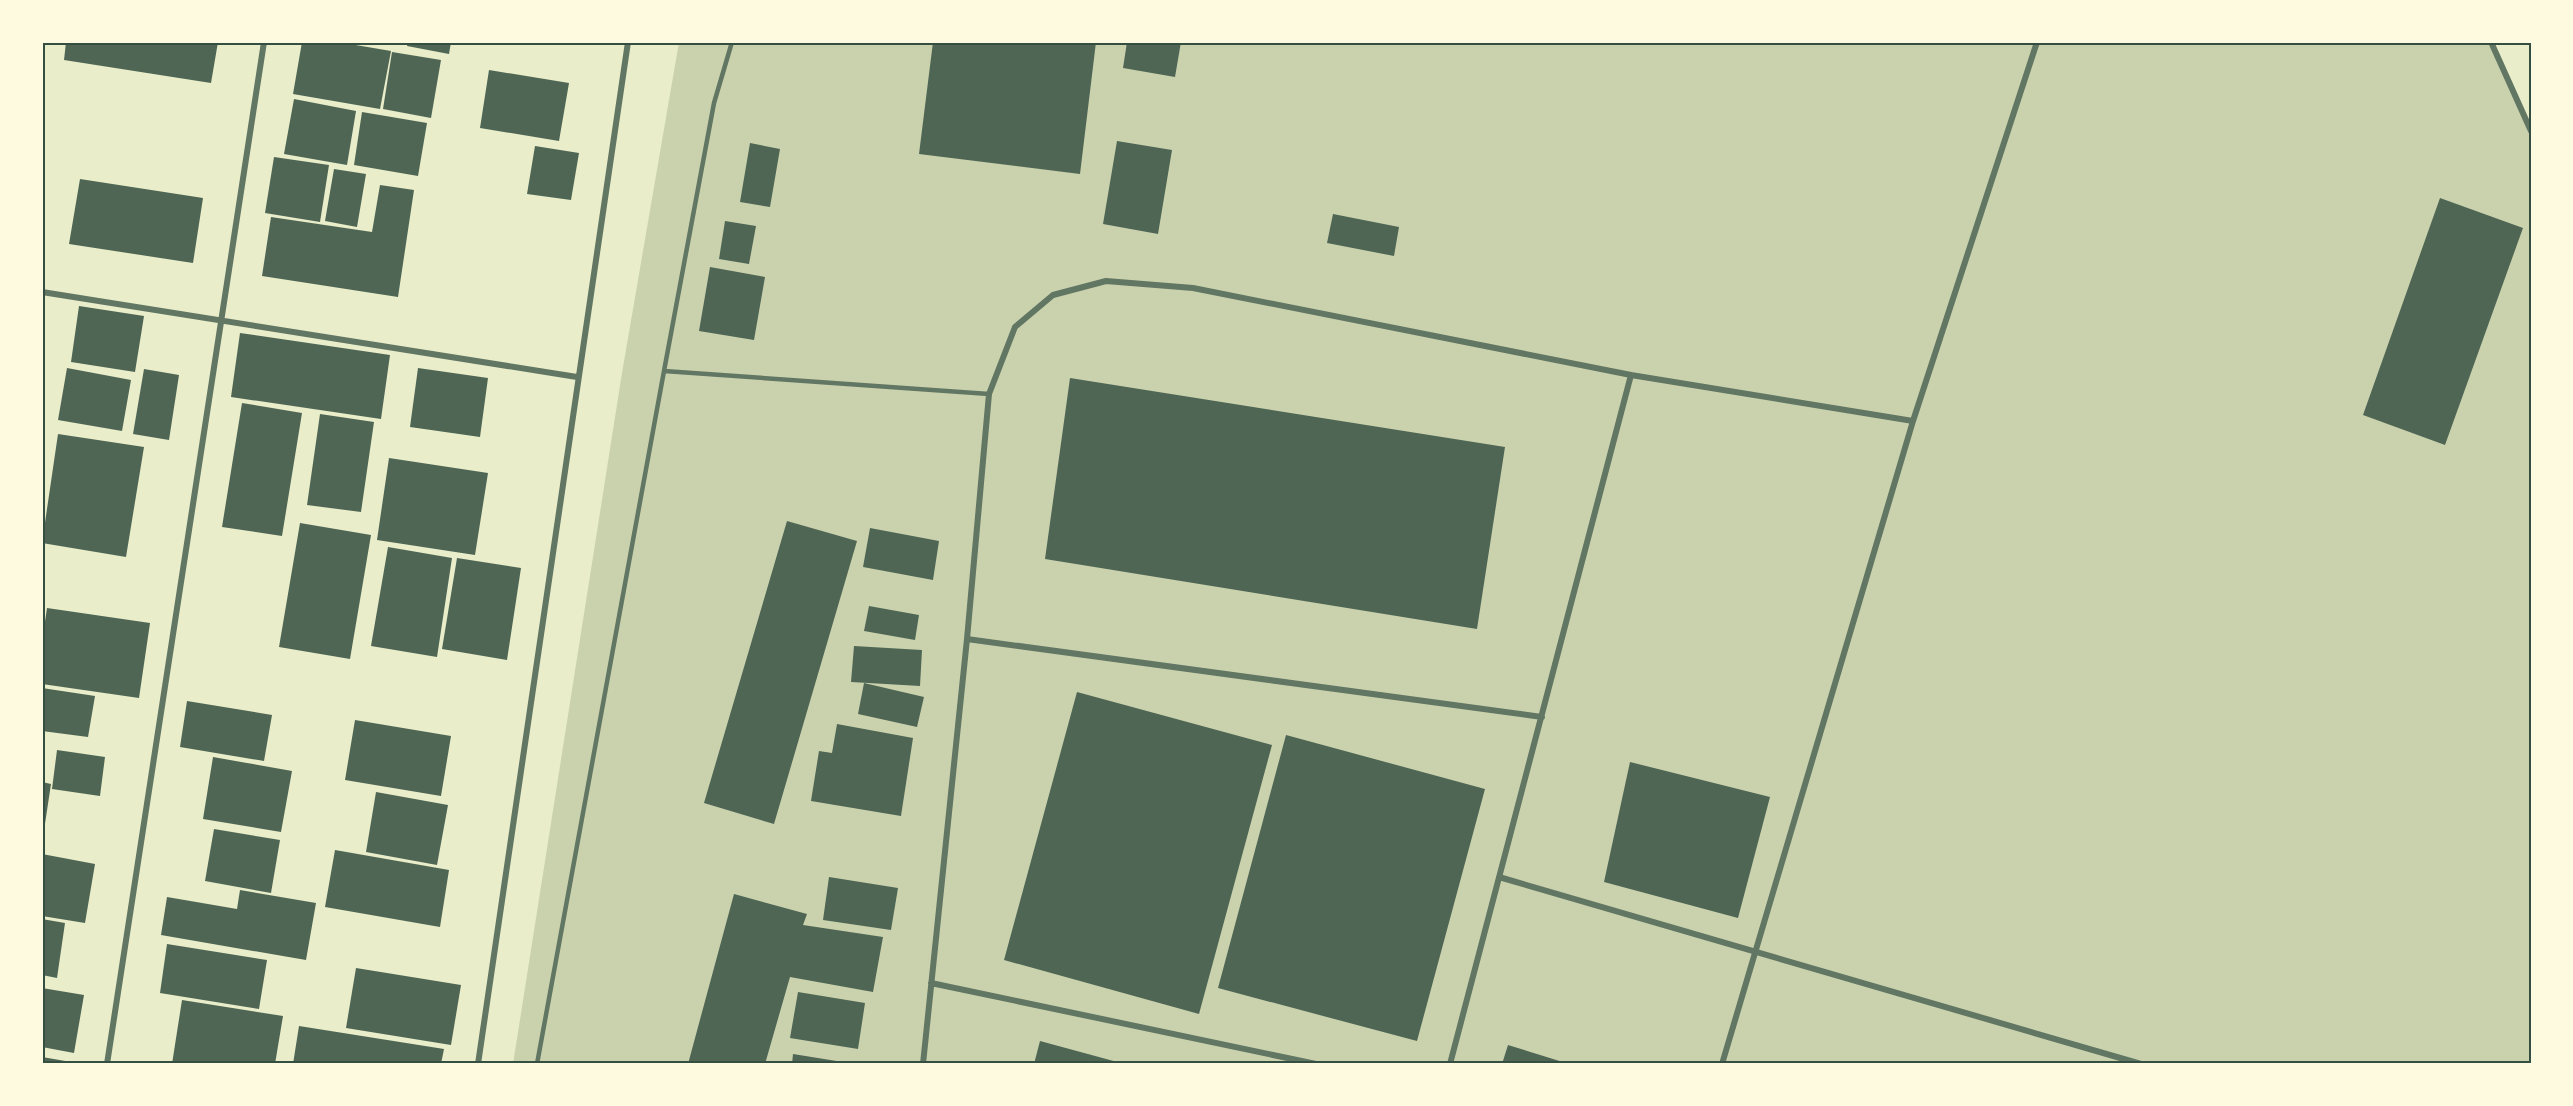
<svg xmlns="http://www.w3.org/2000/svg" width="2573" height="1106" font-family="Roboto,sans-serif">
<rect width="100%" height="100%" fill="#e9edc9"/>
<path fill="#cad2ad" d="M679,42h1812l40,89v933h-2018l109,-691z"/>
<path fill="#4f6655" d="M66,42h152l-7,41 -147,-23z
M302,42h36l53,9 -11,58 -87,-15z
M408,42h43l-2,12 -42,-8z
M933,42h163l-16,132 -161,-20z
M1127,42h54l-6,35 -52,-9z
M392,52l49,8 -10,58 -48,-9z
M489,70l80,13 -10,58 -79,-13z
M294,99l62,12 -9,54 -63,-11z
M362,112l65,11 -9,53 -64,-11z
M1117,141l55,9 -14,84 -55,-10z
M750,143l30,6 -10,58 -30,-5z
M535,146l44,7 -8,47 -44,-6z
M274,157l55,8 -9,57 -55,-9z
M334,169l32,5 -9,53 -32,-6z
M80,179l123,19 -10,65 -124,-19z
M380,185l34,5 -16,107 -136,-21 9,-59 101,15z
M2440,198l83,30 -78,217 -82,-30z
M1333,214l66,13 -5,29 -67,-13z
M725,221l31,5 -7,38 -30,-5z
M710,267l55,10 -11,63 -55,-9z
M79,306l65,10 -9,56 -64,-10z
M240,333l150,22 -9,64 -150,-22z
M67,368l64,12 -9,51 -64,-11z
M418,368l70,10 -8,59 -70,-10z
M144,369l35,6 -10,65 -36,-6z
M1070,378l435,69 -28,182 -432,-70z
M242,403l60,10 -20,123 -60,-9z
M320,414l54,8 -13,90 -54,-7z
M58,434l86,13 -18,110 -84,-14z
M389,458l99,15 -13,82 -98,-15z
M787,521l70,20 -83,283 -70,-21z
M300,523l71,12 -21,124 -71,-12z
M870,528l69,13 -6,39 -70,-13z
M388,547l64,11 -15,99 -66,-11z
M457,558l64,10 -14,92 -65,-11z
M869,606l50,9 -4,25 -51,-9z
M47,608l103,15 -11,75 -97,-14v-42z
M854,646l68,4 -2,36 -69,-4z
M864,683l60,14 -7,30 -59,-13z
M42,688l53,8 -7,41 -46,-6z
M1077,692l195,53 -73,269 -195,-54z
M187,701l85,14 -8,46 -84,-14z
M355,720l96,16 -10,60 -96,-16z
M837,724l76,14 -12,78 -90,-15 8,-50 13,2z
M1286,735l199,54 -68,252 -199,-53z
M57,750l48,7 -5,39 -48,-7z
M213,757l79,14 -11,61 -78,-13z
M1630,762l140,35 -32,121 -134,-36z
M42,782l9,2 -8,53 -1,-1z
M376,792l72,13 -11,60 -71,-13z
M214,829l66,11 -9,53 -66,-12z
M335,850l114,20 -9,57 -115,-20z
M42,854l53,10 -10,59 -43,-7z
M829,877l69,11 -7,42 -68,-10z
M240,890l76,13 -10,57 -145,-25 6,-38 70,12z
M734,894l73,20 -4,11 80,12 -10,55 -83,-15 -25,87h-77z
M42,919l23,4 -8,55 -15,-3z
M167,944l100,16 -8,49 -99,-16z
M356,968l105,17 -10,60 -105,-17z
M42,988l42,7 -10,58 -32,-6z
M798,992l67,11 -7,46 -68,-11z
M182,1000l101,16 -8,48h-103z
M299,1026l145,23 -3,15h-148z
M1040,1041l81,22v1h-87z
M1508,1045l58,18v1h-64z
M793,1054l56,9v1h-57z
M42,1057l35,6v1h-35z"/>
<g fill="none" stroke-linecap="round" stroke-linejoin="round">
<path stroke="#617663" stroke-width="4.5" d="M664,371l50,-268 18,-61
M537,1064l127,-693 325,23"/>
<path stroke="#617663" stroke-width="6" d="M2491,42l40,89
M42,292l535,85
M967,639l575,78
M1499,877l642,187
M931,983l385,81
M107,1064l157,-1022
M478,1064l150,-1022
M923,1064l44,-425 22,-245 26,-67 38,-32 53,-14 87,7 438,87 282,46
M1450,1064l181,-689
M1722,1064l191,-643 124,-379"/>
</g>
<rect width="2573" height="1106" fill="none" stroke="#fefae0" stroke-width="87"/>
<rect x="44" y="44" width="2486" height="1018" fill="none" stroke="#344e41" stroke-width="2"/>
</svg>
